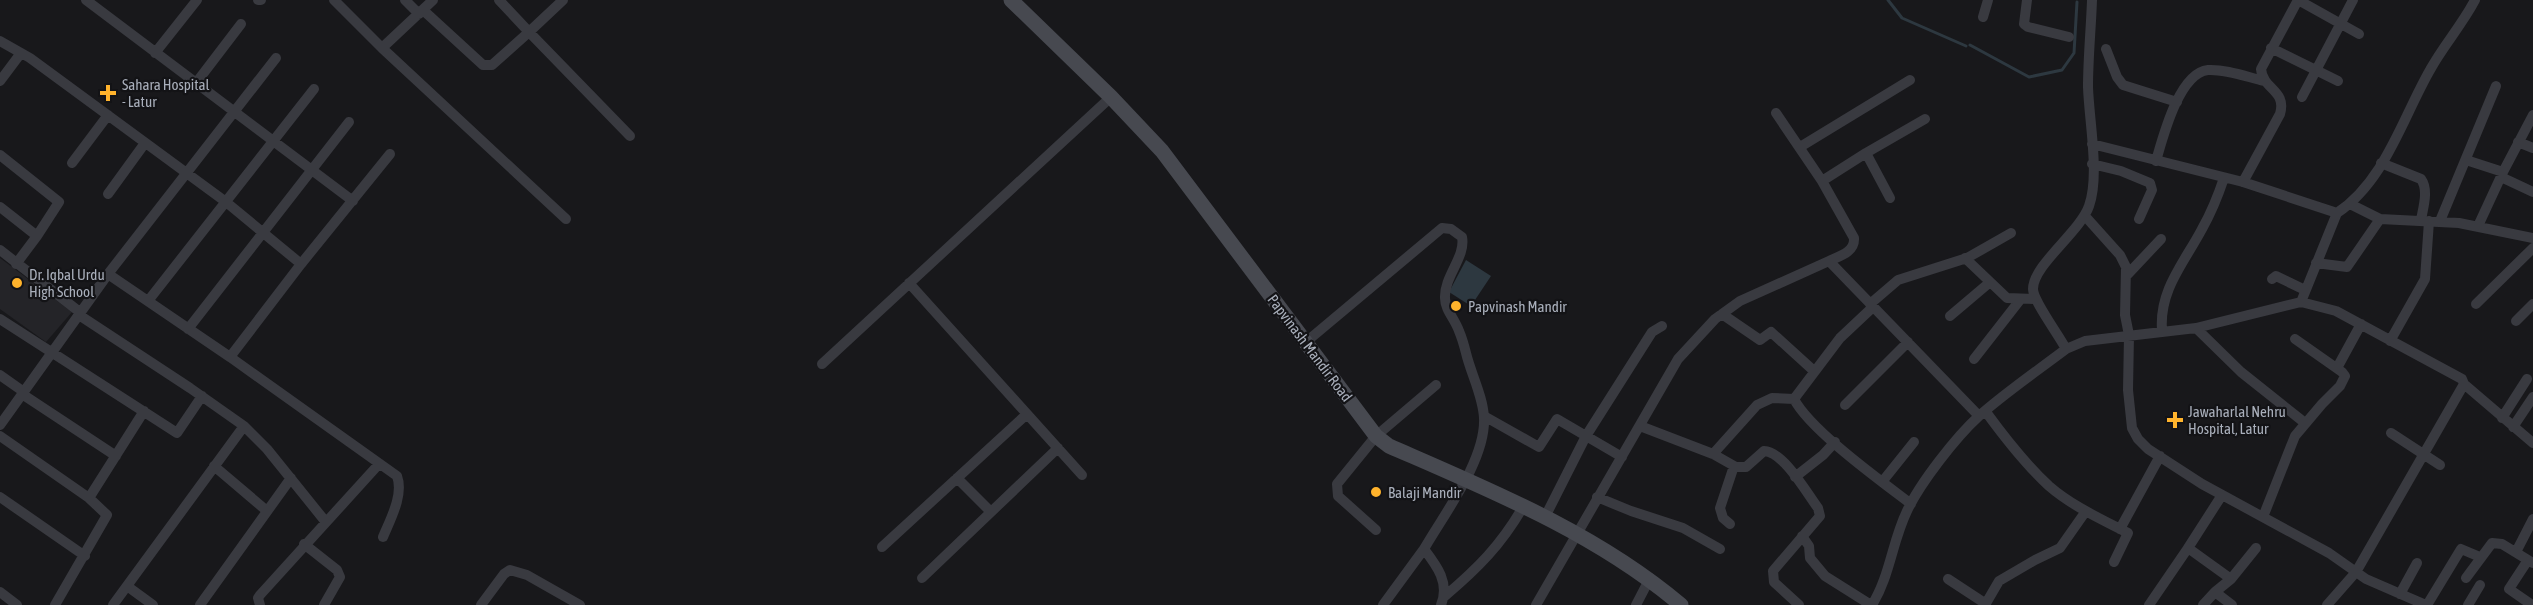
<svg xmlns="http://www.w3.org/2000/svg" width="2533" height="605" font-family="'Asap Condensed',sans-serif">
<rect width="100%" height="100%" fill="#18181b"/>
<path fill="#242428" d="M0,258l72,54 -26,30 -46,-33z"/>
<path fill="#2d3840" d="M1466,260l25,16 -20,30 -22,-14z"/>
<g fill="none" stroke-linecap="round" stroke-linejoin="round">
<path stroke="#2d3840" stroke-width="3" d="M1888,0l14,18 64,28
M1970,45l59,32 33,-7 12,-17 3,-51"/>
<path stroke="#393a40" stroke-width="10" d="M86,0l267,201
M258,0h3
M334,0l48,48 51,-48
M405,0l14,14
M499,0l30,32 34,-32
M2027,0l-3,24 4,3 41,10
M2298,0l61,34
M423,10l60,55h9l37,-33 101,104
M1983,17l5,-17
M0,41l30,17 196,144 75,62
M382,48l184,171
M2271,48l67,33
M2106,49l11,28 6,8 54,17
M155,53l42,-53
M276,58l-168,216 122,83 71,-93 89,-110
M0,81l21,-28
M196,83l45,-59
M2302,97l51,-97
M1776,113l46,68
M2518,142l15,6
M2092,144l151,38 94,31 -36,89
M1800,147l110,-67
M1866,153l59,-34
M0,155l59,47 -22,34 -37,-29
M2466,160l37,12 30,-57
M2156,161c7,-24 23,-88 52,-91 18,-1 39,7 56,11
M72,163l36,-48
M2381,163l40,16c8,11 2,29 0,41
M2092,164l29,7 29,12 2,7 -13,29
M2501,177l32,15
M2243,182l37,-68c7,-24 -17,-24 -19,-45l37,-69
M108,194l37,-51
M2350,204l30,15 79,4 74,15
M2337,213c48,-32 65,-94 93,-143 13,-24 32,-45 45,-70
M2085,216l35,39 6,12 -1,48 4,20 -1,55 4,38 6,11 10,10 54,35 127,69 37,26 60,26
M2440,221l56,-135
M2478,226l25,-54
M0,250l81,63
M1965,258l42,40 28,1
M1829,261c11,-5 26,-9 25,-23l-32,-57 44,-28 24,45
M2316,263l31,4 33,-48
M16,264l21,-28
M2128,274l33,-35
M2272,279l4,-3 29,14
M909,283l173,192
M148,301l166,-212
M1870,304l28,-24 69,-22 44,-25
M2476,304l57,-56
M1873,307l-33,31 -46,61c16,31 87,82 117,105
M1722,314l38,26 11,-8 43,39
M79,315l111,73 54,38 23,23 58,72
M1950,316l39,-33
M0,319l177,114 25,-37
M2516,321l17,-17
M2196,328l45,44 64,51
M188,329l161,-207
M2162,330c-3,-40 22,-67 40,-101 9,-16 16,-33 22,-51
M2390,341l35,-62 4,-58
M1306,342l136,-114 9,1 11,8c4,20 -18,39 -17,61 0,12 10,21 14,33 3,7 5,14 7,22 5,21 17,43 18,65 2,42 -40,96 -60,131 13,17 26,34 17,56
M2066,349l19,-8 111,-13 105,-26 35,9 126,68 2,5 69,59
M230,357l167,119c7,19 -7,44 -14,61
M1974,359l46,-59
M822,364l289,-267
M2337,368l24,-44
M0,375l24,17
M22,394l94,62
M1845,405l63,-63
M1986,412c19,26 39,52 63,74 23,20 52,33 79,47l-14,29
M1484,416l55,31 18,-28 65,38
M2502,418l25,-39
M0,425l108,-151
M1640,426l73,28 23,13h10l18,-16c20,1 42,41 54,57l2,8 -47,55 1,11 25,23
M2513,427l20,-30
M2391,433l49,32
M0,436l89,62
M1713,454l44,-49 15,-7 22,1
M214,466l53,45
M1795,477l28,-22 12,-13
M957,478l34,34
M1882,482l32,-40
M2222,495l-34,53 43,31 -16,13 17,13
M0,497l85,59
M1597,497l34,14 52,17 37,21
M1545,517l41,-81 66,-104 10,-6
M2263,517l32,-81 27,-32 18,-18 5,-10 -3,-4 -47,-33
M1730,524l-7,-6 -3,-10 14,-42
M2120,529l40,-73
M1376,530l-38,-34 -1,-12 39,-48 60,-51
M1802,536l7,10 1,12 15,18 46,29
M304,544l33,26 3,7 -16,28
M882,547l145,-133
M2516,552l17,-33
M2528,560l-19,29 23,16
M922,578l136,-130
M2466,578l26,-35 10,1 31,19
M1948,579l38,25
M2231,579l25,-31
M127,586l26,19
M0,592l17,13
M2400,594l17,-31
M1445,596c33,-28 56,-51 78,-89
M55,605l52,-90 -18,-17 55,-87
M113,605l131,-179
M200,605l91,-127
M260,605l-2,-7 2,-3 119,-131
M481,605l23,-31 6,-4 17,5 53,30
M1383,605l41,-56
M1536,605l142,-246 37,-40 25,-18 89,-40 150,155
M1636,605l14,-27
M1872,605c18,-29 20,-63 35,-94 13,-28 49,-74 72,-95 27,-24 58,-45 87,-67 -7,-14 -33,-48 -33,-60 0,-24 47,-57 56,-83 11,-30 0,-86 -1,-119 0,-29 3,-58 4,-87
M1985,605l14,-24 36,-21 25,-12 26,-37
M2149,605l39,-57
M2203,605l12,-13
M2327,605l29,-33 108,-188
M2427,605l34,-56 19,8
M2468,605l12,-20"/>
<path stroke="#474950" stroke-width="15" d="M1011,0l100,97 51,54 214,285 13,10c101,44 207,87 292,159"/>
</g>
<g fill="#ffb32c" stroke="#131316" stroke-width="2">
<path d="M105 84h6v6h6v6h-6v6h-6v-6h-6v-6h6z"/>
<circle cx="17" cy="283" r="6"/>
<circle cx="1456" cy="306" r="6"/>
<path d="M2172 411h6v6h6v6h-6v6h-6v-6h-6v-6h6z"/>
<circle cx="1376" cy="492" r="6"/>
</g>
<g text-anchor="middle" dominant-baseline="central" stroke-width="4.5" stroke-linejoin="round" paint-order="stroke">
<g font-size="15" fill="#a9afbb" stroke="#131316" text-anchor="start">
<text x="122" y="84">Sahara Hospital<tspan x="122" dy="17">- Latur</tspan></text>
<text x="29" y="274">Dr. Iqbal Urdu<tspan x="29" dy="17">High School</tspan></text>
<text x="1468" y="306">Papvinash Mandir</text>
<text x="2188" y="411">Jawaharlal Nehru<tspan x="2188" dy="17">Hospital, Latur</tspan></text>
<text x="1388" y="492">Balaji Mandir</text>
</g>
<g font-size="15" fill="#a9afbb" stroke="#131316">
<text transform="translate(1310 348) rotate(53)">Papvinash Mandir Road</text>
</g>
</g>
</svg>
